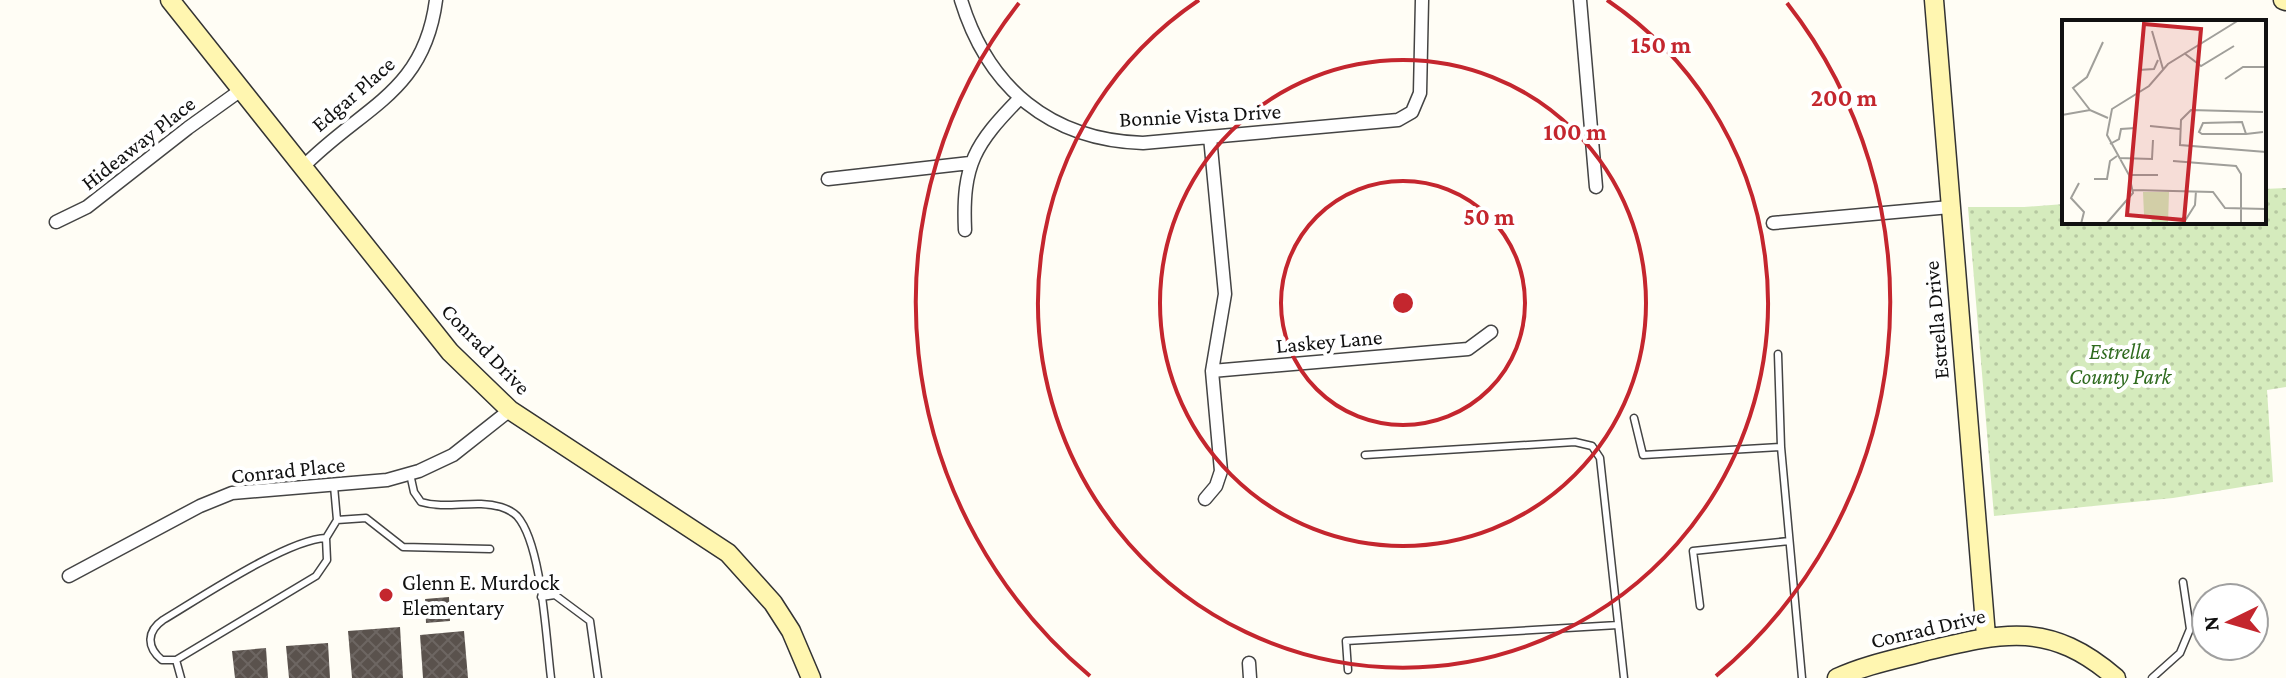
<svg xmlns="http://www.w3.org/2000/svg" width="2286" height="678" font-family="'Crimson Pro',serif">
<defs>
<pattern id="park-dots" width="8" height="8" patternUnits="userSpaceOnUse" patternTransform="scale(2)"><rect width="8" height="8" fill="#d5ebbd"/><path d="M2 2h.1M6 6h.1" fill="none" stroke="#b6c8a1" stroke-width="1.8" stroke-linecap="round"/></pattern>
<pattern id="building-cross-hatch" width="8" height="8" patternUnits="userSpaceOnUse" patternTransform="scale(2)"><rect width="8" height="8" fill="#5a524d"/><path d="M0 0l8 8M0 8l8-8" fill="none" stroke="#6d6662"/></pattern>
</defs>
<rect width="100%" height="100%" fill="#fffdf5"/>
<path fill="url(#park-dots)" d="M2286,188v199l-19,3 6,92 -100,16 -179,18 -26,-309h56l40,-3v18h200v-33z"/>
<path fill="url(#building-cross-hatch)" d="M449,597l1,24 -24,2 -1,-24z
M400,627l3,51h-51l-4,-47z
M464,631l4,47h-45l-3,-43z
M328,643l2,35h-41l-3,-32z
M266,648l2,30h-33l-3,-27z"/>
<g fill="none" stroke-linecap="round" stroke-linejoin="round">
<g stroke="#444" stroke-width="9">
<path id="lane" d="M1778,354l3,93 21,231
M1634,418l9,37 138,-8
M1365,455l210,-13 17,4 8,12 24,220
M410,474l4,18 7,10c26,8 54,-3 80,5 6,2 12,5 16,9 25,28 29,123 34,162
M337,520l29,-2 37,29 87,2
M326,538c-38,1 -126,60 -163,82 -16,11 -17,27 -1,40h14l140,-84 11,-16 -1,-22 11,-18 -3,-34
M541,597l14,-2 35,26 8,57
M1700,606l-7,-55 96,-10
M176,660l5,18
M1348,670l-2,-29 272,-16
M2152,678l28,-25 10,-24 -7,-47"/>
</g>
<g stroke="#444" stroke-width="15">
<path id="street" d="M961,0c27,88 89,140 182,143l255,-23 14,-8 8,-19 2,-93
M1580,0l16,187
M302,168c59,-61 122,-74 134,-168
M828,179l142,-16
M56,222l31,-15 101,-79 53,-38
M1773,223l177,-16
M965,230c-3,-66 10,-86 55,-132
M1212,371l256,-22 23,-17
M1205,499l11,-13 5,-15 -9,-100 13,-77 -15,-157
M69,576l131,-70 32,-13 155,-13 32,-9 34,-16 57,-45
M1249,663l1,15"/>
</g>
<g stroke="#333" stroke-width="21">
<path id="secondary" d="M170,0l280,352 60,58 218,143 45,50 18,28 20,47
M1934,0l52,636
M2283,0l3,1
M1837,678c28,-13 59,-19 89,-27 79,-19 124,-30 190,27"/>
</g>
<use href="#lane" stroke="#fff" stroke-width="6"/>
<use href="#street" stroke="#fff" stroke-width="12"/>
<use href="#secondary" stroke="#fff6b0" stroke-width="18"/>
</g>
<g fill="none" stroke="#c4262e" stroke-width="4">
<circle cx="1403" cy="303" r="122"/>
<circle cx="1403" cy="303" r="243"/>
<path d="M1607 0A365 365 0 1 1 1199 0"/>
<path d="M1090 676A487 487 0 0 1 1019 3M1787 3A487 487 0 0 1 1716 676"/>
</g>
<circle fill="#c4262e" stroke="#fff" stroke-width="3" cx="386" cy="595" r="8"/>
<g text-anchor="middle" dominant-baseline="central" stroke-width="8" stroke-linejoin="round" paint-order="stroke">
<g font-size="22" fill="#111" stroke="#fff">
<text transform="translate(353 94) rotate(-41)">Edgar Place</text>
<text transform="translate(1200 115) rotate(-3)">Bonnie Vista Drive</text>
<text transform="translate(138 143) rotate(-38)">Hideaway Place</text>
<text transform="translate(1936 320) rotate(-95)">Estrella Drive</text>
<text transform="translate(1329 341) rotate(-5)">Laskey Lane</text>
<text transform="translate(486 349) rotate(46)">Conrad Drive</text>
<text transform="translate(288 470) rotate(-6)">Conrad Place</text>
<text transform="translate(1928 628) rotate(-13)">Conrad Drive</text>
</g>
<g font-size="22" font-style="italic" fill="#2f6b1f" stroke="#fff">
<text x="2120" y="351">Estrella<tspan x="2120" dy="25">County Park</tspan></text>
</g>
<g font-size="22" fill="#111" stroke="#fff" text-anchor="start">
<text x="402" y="582">Glenn E. Murdock<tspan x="402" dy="25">Elementary</tspan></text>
</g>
</g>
<g transform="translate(2062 20)">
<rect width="204" height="204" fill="#fffdf5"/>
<path d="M81,172h26l-1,32h-16l-1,-8 -7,-1z" fill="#d5ebbd"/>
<path fill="none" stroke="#a09f9a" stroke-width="2" d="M90,11l11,38M122,33l17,13 33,-20M76,50l16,-1 4,-9M163,59l18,-12h23M203,74l1,72M28,90l-17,-22 14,-11 16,-35M201,92l-72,-2 -10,10 -1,25 86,7M0,95l28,-5 18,8M88,106l30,3M184,114l-4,-12 -39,1 -4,9 3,2h44l17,-2M48,124l9,-5 2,-10 15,-1M0,129v30M57,138l33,1 1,-19M111,141l63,5 5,8v50M67,155h29M32,159h13l3,-18 7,-5M17,163l-8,15 13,14 -3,12M71,170l80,2 12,16 41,1M44,204l27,-31 -4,-18 -22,-40 5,-26 37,-23 19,-22 71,-44M121,204l12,-19 1,-14"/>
<path fill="#c4262e" fill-opacity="0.15" stroke="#c4262e" stroke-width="4" d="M82,4l57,5 -17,191 -57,-5z"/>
<rect width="204" height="204" fill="none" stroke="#111" stroke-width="4"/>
</g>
<circle cx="1403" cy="303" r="12" fill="#c4262e" stroke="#fff" stroke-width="4"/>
<g font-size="24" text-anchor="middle" font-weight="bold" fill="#c4262e" stroke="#fff" stroke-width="8" stroke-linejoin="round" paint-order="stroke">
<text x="1661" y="53">150 m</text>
<text x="1844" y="106">200 m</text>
<text x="1575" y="140">100 m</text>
<text x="1489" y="225">50 m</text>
</g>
<g transform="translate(2230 622) rotate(265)"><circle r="38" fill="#ffffff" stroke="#a0a0a0" stroke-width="2"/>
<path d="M0-6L14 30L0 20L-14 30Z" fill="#c4262e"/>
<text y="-12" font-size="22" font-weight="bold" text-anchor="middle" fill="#111111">N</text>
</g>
</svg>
